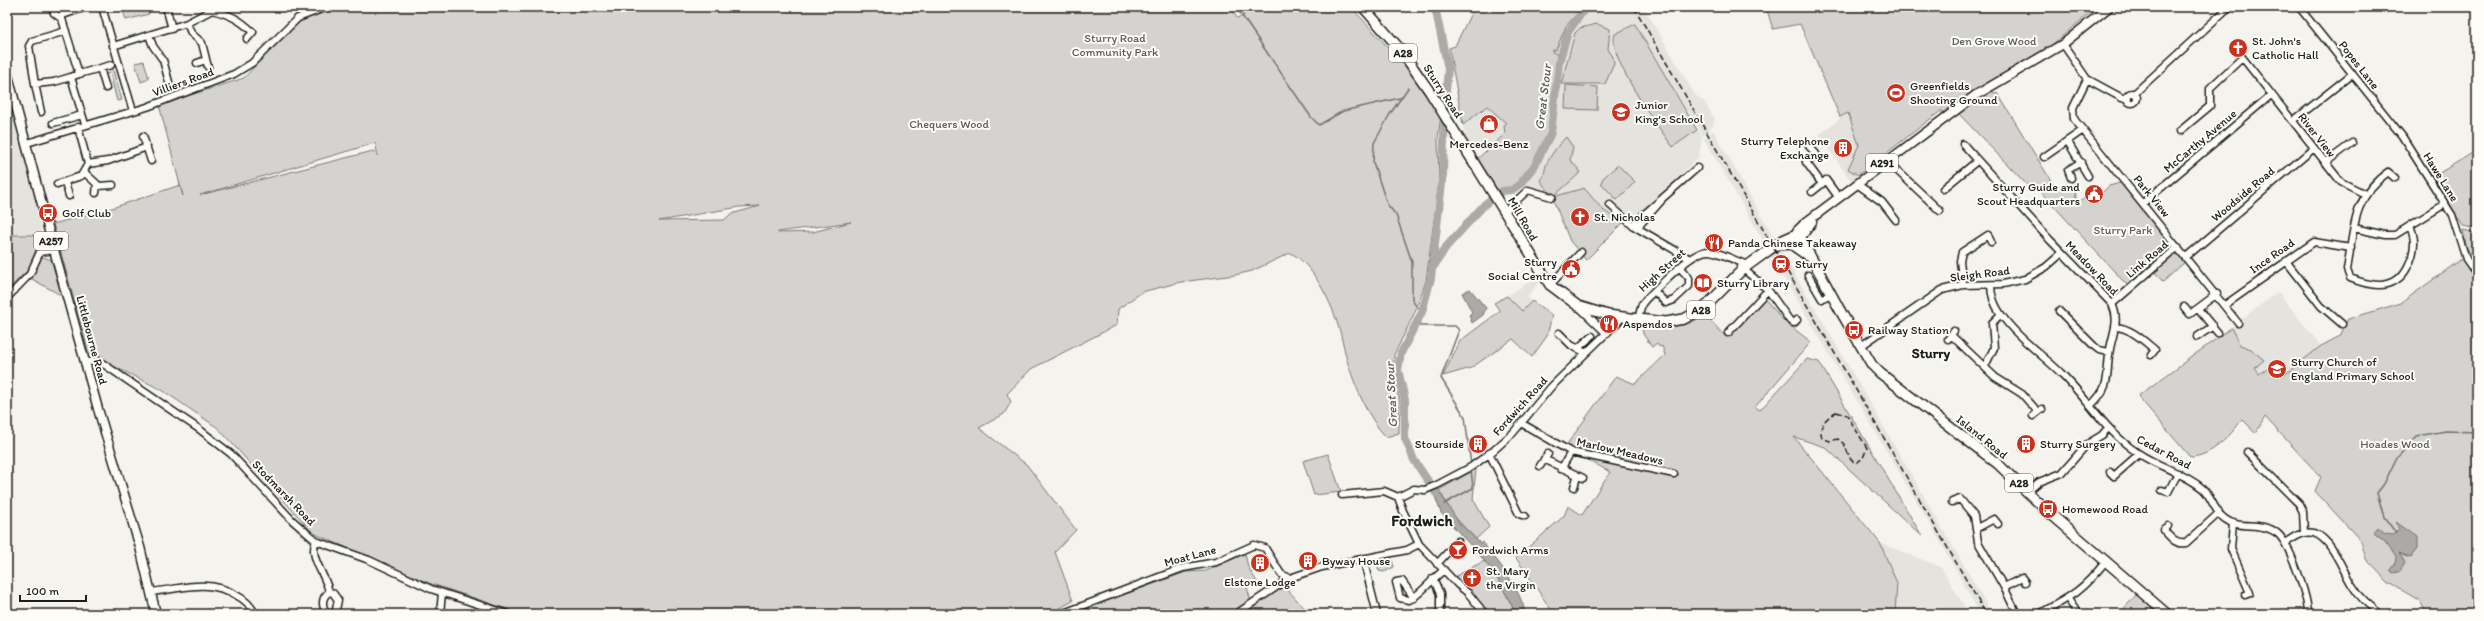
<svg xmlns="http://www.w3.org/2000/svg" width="2484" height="621" font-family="Itim,sans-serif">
<rect width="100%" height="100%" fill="#f4f3ee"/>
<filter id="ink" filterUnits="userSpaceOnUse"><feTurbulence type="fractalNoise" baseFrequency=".025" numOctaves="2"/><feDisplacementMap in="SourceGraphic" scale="8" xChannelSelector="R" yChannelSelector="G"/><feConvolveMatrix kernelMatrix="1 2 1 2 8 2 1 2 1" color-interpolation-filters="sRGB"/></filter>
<g filter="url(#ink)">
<path fill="#e4e3de" d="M1474,7h170l51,88 9,6 11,19 -3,7 -9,9 -38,-61 37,61 -3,21 -66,64 -30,-11 -19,-22 -32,9 -3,-3 -27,-6 27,-41 4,-12 4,-81z
M7,94l25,89 10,52h-35z
M1487,106l19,17 -2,3 1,8 -20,16 -5,-5 -4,3 -2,-4 -7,2 -4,-21z
M1847,113l13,32 -12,24 10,6 -6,7 -33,-47z
M1713,130l61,108 1,3 -8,6 -63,-108z
M1779,248l44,74 169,292h-12l-39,-71 -171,-289z
M1537,277l4,3 -14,17 5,4 -10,10 -15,-15z
M2278,292l43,54 19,-10 -35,80 -114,-59z
M1880,543l61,24 28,47h-74l2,-31z"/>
<path fill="#d4d3cf" stroke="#787876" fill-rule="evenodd" d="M122,7h25l2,7 -23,6z
M327,7h903l7,11 7,-2 -4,-9h111l57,62 33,46 -3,24 1,43 -13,99 -11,31 -21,43v21l6,24 -1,33 -13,4c-18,-19 -30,-49 -38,-73 -4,-14 -6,-28 -11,-42 -6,-20 -27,-62 -47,-69l-38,18 -17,4 -54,7 -39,10 -24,17 -1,16 -86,44 -24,25 4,8 -7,12 -25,14 48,37 49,65 -21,22 18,49 -24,13h-527l-96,-32 -113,-49 -95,-105 -56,-38 -73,-36 -36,-130 59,-16 68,-23 3,11 -24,-91 85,-27 39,-43 18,-17zM375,143l3,13 -5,-5 -173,44zM760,206l-29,8 -7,6 -65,1 80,-14zM851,222l-38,10 -35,1v-1z
M1474,7h109l-17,19 -10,24h-3l-1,2 5,2 -7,78c-6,16 -23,48 -38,56 -5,2 -10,1 -15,4l-21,-32 29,-26 -1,-8 2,-3 -19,-17 -24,19 -14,-77 6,-2z
M1766,7h331l-50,42 -105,66v-5l-84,65 -10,-6 11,-24 -11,-32 -8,4 -40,-93 -27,5z
M1597,24l13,5 -2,20 5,8 1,7 -9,20h-44l14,-51 5,-5z
M1635,24l62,106 -24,17c-15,-20 -67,-91 -58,-113z
M144,61l5,18 -8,3 -6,-19z
M112,67l10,33 -5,1 -7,-28 -6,2v-6z
M1566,85l32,2 -1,23 -32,-1z
M1988,90l10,4 55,90 -23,4 -71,-74z
M1566,137l7,10 -3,13 11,12 -28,25 31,-9 19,22 20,13 -37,37 -16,-19 -18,-44 -12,-17c6,-7 4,-11 7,-17 5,-10 11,-18 19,-26z
M2477,150v79l-14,-3 -30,-49z
M1618,165l17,17 -18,18 -16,-17 2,-5z
M2120,183h4l47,60 -2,5 -42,37 -88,-95 20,-4 3,3 13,-2 1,11 4,3 4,-3 6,6 19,-18z
M2463,230l14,3v31l-10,-16z
M7,235h35l-14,35 -21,20z
M2175,252h3l9,8 -24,22 -9,-11z
M41,256l13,5 10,36 -32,-18z
M2463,258l14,20v336h-50l-7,-13 -32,-19 -22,-23 -5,-18 -46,-50 6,-14 -56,-60 -9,16 -14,-14c-11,17 -32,38 -52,38l-52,-61 93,-68 9,17 11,4 13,11 -9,8 4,6 14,-10 10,12 38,-30 19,-10 8,-17 53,-16z
M1507,296l15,15 10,-10 20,14 -5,21 -15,21 -19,-18 -42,29 -28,8 17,-35 40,-30 -6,-8z
M1764,298l19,22 28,22 -56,65 5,3 47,-51 12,3 103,174 -97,-89 -31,-10 86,106 17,40 -2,31h-341l-38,-56 48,-42 4,-10 14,9 28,-43 -45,-25 51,-71 19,8 30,-29 -3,-9 -3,1 -2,-4 -5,4 -9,-13 -1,-9c24,2 42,4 63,-10l21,22z
M1328,454l13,38 -27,3 -11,-34z
M1476,469l-3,30 16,28 -13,12 -23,-24 -14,-25z
M1245,554l3,13 9,15 -10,5 4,15 -21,12h-159l115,-42 20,-1z
M1391,557l3,10 -10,5 -5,-1 -3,-10z
M1484,561l20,27 12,26h-28l-34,-37z
M1283,585l27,29h-69z
M2137,594l23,20h-41z"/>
<path fill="#abaaa6" stroke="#72716f" d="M1470,289l16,19 -3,7 -11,8 -3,-8 3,-3 -10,-19z
M1432,488h5l22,35 21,20 2,-1c19,23 36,43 44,72h-10l-22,-43 -53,-58z
M2396,522l21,15v12l-7,9 -11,-4 6,8 -6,10 -6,1 -3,-3 5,-7 1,-6 -11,-15 -11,-9 4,-5 7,6 7,1 7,-5z"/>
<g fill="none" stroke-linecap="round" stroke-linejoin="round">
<path stroke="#72716f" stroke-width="1.5" d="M1236,7l75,110 8,8 24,-14 57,-13
M1408,88l-18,26 -16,29 -1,19 14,42 9,11 16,47v37l4,7 6,4
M1416,326h39l4,4 -18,48 24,39 6,48
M1444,504l29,-16 -2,-19
M2396,533l-12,-16 -7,-24 7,-9 12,-25 21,-23 29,-5 31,1"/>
<path stroke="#abaaa6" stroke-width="8" d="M1435,7l13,62 -3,33 -2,72 -12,104 -9,34 -21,41 -3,17 7,30v38l9,22 22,33
M1434,266l12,-19 39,-43 17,-13 10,-1 8,-6 15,-19 16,-32 8,-71 9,-30 18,-25"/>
<g stroke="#1c1c1c" stroke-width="9">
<path id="minor" d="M52,7l2,6 8,6 17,55 -8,3 14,47
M102,7l31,104
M166,7l6,22
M2299,7l103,129 50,79 14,44 11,16
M275,8v-1
M60,16l26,-9
M187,23l4,10 11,10 6,24
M66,31l-34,10 -3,5 6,38 19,-2 17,-5
M149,35l4,11 10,14 6,22
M2063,44l24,35 35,19h6
M113,46l74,-23 25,-13c19,5 27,9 41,22l-6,7
M2238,52l103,130 24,12
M197,63l9,-3
M100,68l6,20
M79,74l32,-9
M2087,79l-14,29 1,11 164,204
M35,84l6,28
M2135,93l94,-86
M2127 98a5 5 0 1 1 10 0a5 5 0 1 1-10 0Z
M2293,121l59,-47
M53,123l29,-8
M2180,131l30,-25v-18l32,-30
M143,136l8,25
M2068,142l20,34
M27,143l120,-36 87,-33 18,-11 46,-45 29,-11
M1963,144l87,96 62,64c8,17 1,28 -2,45 -5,26 3,36 -20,57
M1809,146l7,8 -10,8 16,22 4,-4 13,18
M2044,157l39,-27
M1886,160l54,51
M2325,163l27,-20
M88,164l20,-3 39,-14
M84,172l13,12 -1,9
M2071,178l-3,-8 13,-8
M2395,178l-7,-6c-36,26 -34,58 -41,98l3,8c29,12 52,11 62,-22 3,-11 3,-19 -2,-30
M65,182l4,14
M57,184l24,-8 7,-12 -10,-37
M1857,184l25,18 14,18
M98,186l15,-1
M1943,189l34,-28
M1812,192l10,-8
M2143,203l128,-108
M1610,205l22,20 58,34
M1505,211l23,-21 24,7
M1632,225l65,-57
M1637,228l24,-27
M2354,228l31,7h10l50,-31
M40,252l14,-2
M2186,257l128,-109
M2286,261l35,45 21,18
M1741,267l27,23 22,31 4,2 3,-3
M1808,275l14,24 8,-5
M1550,285l31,-33
M1963,285l-3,-24 2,-9 26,-17 3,7
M1991,285c0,11 3,19 9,28 17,25 42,41 63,62 26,26 44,58 75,78 20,14 45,19 64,35 10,8 12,24 23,31 14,11 37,2 52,14 13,10 31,65 31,81
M1654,291l12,12 8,-3 15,-14v-8l-9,-10
M7,298l23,-24 19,-42
M2112,304l66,-57
M2225,305l89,-63 37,6
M1579,307l28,27
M2184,307l6,7 27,-20
M2198,309l20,24
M2059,311l35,35 5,4 10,2
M1638,319l4,-15 4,-5c12,-11 46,-49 63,-48 12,1 27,11 40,14
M2116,327c15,1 28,14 39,23l-4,5
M1559,333l12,12 15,8
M1728,333l40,-43
M1951,335l44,42 27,17 16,18
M2197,337l16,-11
M1948,339l6,-8
M1861,346l81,-56 21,-5 40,-1 22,-5 21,-12 16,-14
M1578,348l14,-12
M86,362l13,-1 100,68 32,25 61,66 24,21 53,19 62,29 77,25
M1985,366l9,-18 -2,-25 9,-9
M2033,416l9,-7
M1521,423l50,29 103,22
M2247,452l52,52 4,8 1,21
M1489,453l30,61 6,2
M1544,459l39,19
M1540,466l8,-12
M1561,469l10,-17
M2110,472l4,4 25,-22
M1574,487l3,-10
M2162,490l6,2 10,-19
M2027,492l12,-10 23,-9 25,-29 15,-9 6,-7
M1342,495l42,-4 14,6
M1398,497l16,-8 11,1 12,-5 34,-18 22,-16 20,-18 38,-46 68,-66 1,-4
M1398,497l5,14 16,33 39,41 10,8 17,21
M1952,502l8,-3 14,17 4,26 26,45 13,27
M2233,523l-2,26 19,44 -5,2
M2168,526l-5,3c7,8 12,16 23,14l33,-30
M1977,528l17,-9 4,5
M316,541c-8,16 10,34 13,51
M2285,543c6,-3 13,-9 20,-10 23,-6 37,37 47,52 7,12 17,20 28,29
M1363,558l14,56
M1437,564l21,-23
M1433,578l7,16v20
M2004,587l18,-9 3,4
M151,592c30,-3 57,-14 85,3 8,4 15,10 19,19
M329,592l4,1 5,7 -3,14
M1414,598l-12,-17 -6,1 4,16 9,2c9,-3 24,-22 35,-30
M2068,599l10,15
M326,614c-4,-9 -5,-16 3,-22
M440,614l2,-21
M1061,614l122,-46 33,-6 38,-17 11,3 16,26 9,4
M1236,614l54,-36 32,-11 85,-17 12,-6
M2039,614c33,-18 43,-23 67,-53"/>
</g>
<g stroke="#1c1c1c" stroke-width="11">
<path id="major" d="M7,72l47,178 44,159 42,138 16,67
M1793,240l4,-9 8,-8 171,-128 87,-51 46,-37
M1797,243l15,-21"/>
</g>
<g stroke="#1c1c1c" stroke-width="12">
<path id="highway" d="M1363,7l37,42 30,43 120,193 28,21 30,9 30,4 28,3 18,-3 20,-11 39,-39 40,-29 11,-5 7,4 40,73 31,53 8,8 118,91 47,45 122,105
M1778,245l13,-1 17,12"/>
</g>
<use href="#minor" stroke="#fdfcf7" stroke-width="6"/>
<use href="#major" stroke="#fdfcf7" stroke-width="8"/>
<use href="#highway" stroke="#fdfcf7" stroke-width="9"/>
<path stroke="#1c1c1c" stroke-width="1.5" stroke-dasharray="6 3" stroke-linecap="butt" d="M1634,7l352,607
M1836,412l11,3 20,33 -4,10 -7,5 -5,-3 -7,-16 -6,-5 -8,2 -8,-3c-4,-12 4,-20 14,-26z"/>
</g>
</g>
<defs>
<g id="church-disc" transform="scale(1)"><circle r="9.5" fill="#c8321e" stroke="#fdfcf7"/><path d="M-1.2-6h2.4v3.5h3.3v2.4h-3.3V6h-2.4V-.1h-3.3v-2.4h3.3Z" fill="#fff"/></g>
<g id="stadium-disc" transform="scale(1)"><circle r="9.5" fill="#c8321e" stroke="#fdfcf7"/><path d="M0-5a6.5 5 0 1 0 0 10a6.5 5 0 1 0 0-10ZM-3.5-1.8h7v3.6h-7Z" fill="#fff"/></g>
<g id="school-disc" transform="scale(1)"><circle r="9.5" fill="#c8321e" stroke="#fdfcf7"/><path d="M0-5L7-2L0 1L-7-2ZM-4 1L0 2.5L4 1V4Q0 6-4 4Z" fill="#fff"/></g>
<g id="shop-disc" transform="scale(1)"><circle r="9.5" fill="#c8321e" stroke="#fdfcf7"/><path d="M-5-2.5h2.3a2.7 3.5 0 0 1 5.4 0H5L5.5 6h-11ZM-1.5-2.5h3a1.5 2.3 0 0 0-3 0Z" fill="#fff"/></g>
<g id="building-disc" transform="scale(1)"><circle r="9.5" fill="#c8321e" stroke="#fdfcf7"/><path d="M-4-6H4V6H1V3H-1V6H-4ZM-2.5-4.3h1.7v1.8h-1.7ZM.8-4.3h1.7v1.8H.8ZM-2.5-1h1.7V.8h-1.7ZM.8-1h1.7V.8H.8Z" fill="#fff"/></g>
<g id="civic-disc" transform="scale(1)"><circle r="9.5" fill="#c8321e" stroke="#fdfcf7"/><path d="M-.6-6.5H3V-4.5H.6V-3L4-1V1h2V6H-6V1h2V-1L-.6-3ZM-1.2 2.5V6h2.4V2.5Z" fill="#fff"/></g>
<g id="bus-disc" transform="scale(1)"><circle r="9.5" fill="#c8321e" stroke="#fdfcf7"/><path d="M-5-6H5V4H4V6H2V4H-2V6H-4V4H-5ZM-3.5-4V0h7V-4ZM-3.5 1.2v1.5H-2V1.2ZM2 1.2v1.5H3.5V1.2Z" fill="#fff"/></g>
<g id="restaurant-disc" transform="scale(1)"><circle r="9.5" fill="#c8321e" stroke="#fdfcf7"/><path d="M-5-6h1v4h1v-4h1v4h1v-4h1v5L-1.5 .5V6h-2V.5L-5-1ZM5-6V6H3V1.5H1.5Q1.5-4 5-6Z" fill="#fff"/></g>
<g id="station-disc" transform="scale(1)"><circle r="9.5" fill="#c8321e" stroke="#fdfcf7"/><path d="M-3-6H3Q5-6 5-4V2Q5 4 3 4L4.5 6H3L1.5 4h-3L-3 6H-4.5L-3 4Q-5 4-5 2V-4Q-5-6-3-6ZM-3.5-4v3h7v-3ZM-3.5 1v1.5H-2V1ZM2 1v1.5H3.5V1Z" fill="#fff"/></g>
<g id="library-disc" transform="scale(1)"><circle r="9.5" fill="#c8321e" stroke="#fdfcf7"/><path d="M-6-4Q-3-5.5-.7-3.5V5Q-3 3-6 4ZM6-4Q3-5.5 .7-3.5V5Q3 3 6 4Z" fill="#fff"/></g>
<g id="bar-disc" transform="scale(1)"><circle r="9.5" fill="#c8321e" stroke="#fdfcf7"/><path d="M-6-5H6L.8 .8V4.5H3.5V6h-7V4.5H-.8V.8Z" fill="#fff"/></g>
</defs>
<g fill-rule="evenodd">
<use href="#church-disc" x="2238" y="48"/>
<use href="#stadium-disc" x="1896" y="93"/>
<use href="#school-disc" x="1621" y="112"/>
<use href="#shop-disc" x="1489" y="124"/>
<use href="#building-disc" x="1843" y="148"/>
<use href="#civic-disc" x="2094" y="194"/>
<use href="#bus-disc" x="48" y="213"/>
<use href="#church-disc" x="1580" y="217"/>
<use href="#restaurant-disc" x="1714" y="243"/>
<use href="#station-disc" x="1781" y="264"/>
<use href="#civic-disc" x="1571" y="269"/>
<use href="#library-disc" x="1703" y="283"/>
<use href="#restaurant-disc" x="1609" y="324"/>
<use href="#bus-disc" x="1854" y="330"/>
<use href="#school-disc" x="2277" y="369"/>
<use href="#building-disc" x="1478" y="444"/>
<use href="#building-disc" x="2026" y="444"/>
<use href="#bus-disc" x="2048" y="509"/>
<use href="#bar-disc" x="1458" y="550"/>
<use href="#building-disc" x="1308" y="561"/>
<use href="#building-disc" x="1260" y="563"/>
<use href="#church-disc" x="1472" y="578"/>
</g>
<g text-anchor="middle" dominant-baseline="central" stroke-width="4" stroke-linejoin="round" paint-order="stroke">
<g fill="#fdfcf7" stroke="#605f5e" stroke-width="1">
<rect x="1389" y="44" width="28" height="18" rx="3"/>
<rect x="1866" y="154" width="32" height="18" rx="3"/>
<rect x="34" y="232" width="34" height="18" rx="3"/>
<rect x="1687" y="301" width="28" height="18" rx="3"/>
<rect x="2005" y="474" width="28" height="18" rx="3"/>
</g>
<g font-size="11" font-weight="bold" fill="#1c1c1c">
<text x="1403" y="53">A28</text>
<text x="1882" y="163">A291</text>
<text x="51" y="241">A257</text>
<text x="1701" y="310">A28</text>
<text x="2019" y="483">A28</text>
</g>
<g font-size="12" fill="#5c5c5b" stroke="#fdfcf7">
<text x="1115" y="38">Sturry Road<tspan x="1115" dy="14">Community Park</tspan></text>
<text x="1994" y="41">Den Grove Wood</text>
<text x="949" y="124">Chequers Wood</text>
<text x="2123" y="230">Sturry Park</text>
<text x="2395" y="444">Hoades Wood</text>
</g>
<g font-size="12" fill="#1c1c1c" stroke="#fdfcf7" text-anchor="start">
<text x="2252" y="41">St. John's<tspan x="2252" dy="14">Catholic Hall</tspan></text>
<text x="1910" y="86">Greenfields<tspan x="1910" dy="14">Shooting Ground</tspan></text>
<text x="1635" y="105">Junior<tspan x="1635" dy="14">King's School</tspan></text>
<text x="1829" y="141" text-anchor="end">Sturry Telephone<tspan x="1829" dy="14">Exchange</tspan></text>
<text x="1489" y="144" text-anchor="middle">Mercedes-Benz</text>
<text x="2080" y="187" text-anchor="end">Sturry Guide and<tspan x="2080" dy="14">Scout Headquarters</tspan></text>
<text x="62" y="213">Golf Club</text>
<text x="1594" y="217">St. Nicholas</text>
<text x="1728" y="243">Panda Chinese Takeaway</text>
<text x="1557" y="262" text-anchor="end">Sturry<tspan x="1557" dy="14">Social Centre</tspan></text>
<text x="1795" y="264">Sturry</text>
<text x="1717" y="283">Sturry Library</text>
<text x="1623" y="324">Aspendos</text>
<text x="1868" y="330">Railway Station</text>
<text x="2291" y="362">Sturry Church of<tspan x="2291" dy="14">England Primary School</tspan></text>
<text x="1464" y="444" text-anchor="end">Stourside</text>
<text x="2040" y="444">Sturry Surgery</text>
<text x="2062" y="509">Homewood Road</text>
<text x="1472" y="550">Fordwich Arms</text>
<text x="1322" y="561">Byway House</text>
<text x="1486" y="571">St. Mary<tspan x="1486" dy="14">the Virgin</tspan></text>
<text x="1260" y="582" text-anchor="middle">Elstone Lodge</text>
</g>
<g font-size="12" fill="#1c1c1c" stroke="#fdfcf7">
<text transform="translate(2359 65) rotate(52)">Popes Lane</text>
<text transform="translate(183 82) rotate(-20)">Villiers Road</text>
<text transform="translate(1443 91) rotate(57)">Sturry Road</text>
<text transform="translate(2317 135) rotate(52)">River View</text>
<text transform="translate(2200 141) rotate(-40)">McCarthy Avenue</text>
<text transform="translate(2441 177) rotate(58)">Hawe Lane</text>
<text transform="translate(2243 194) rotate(-40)">Woodside Road</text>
<text transform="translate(2152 196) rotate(51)">Park View</text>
<text transform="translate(1523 219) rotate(60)">Mill Road</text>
<text transform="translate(2272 256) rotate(-35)">Ince Road</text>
<text transform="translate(2147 259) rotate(-40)">Link Road</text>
<text transform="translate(2092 268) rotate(46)">Meadow Road</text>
<text transform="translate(1662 270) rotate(-42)">High Street</text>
<text transform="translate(1980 274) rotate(-7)">Sleigh Road</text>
<text transform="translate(92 340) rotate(75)">Littlebourne Road</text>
<text transform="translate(1520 406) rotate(-48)">Fordwich Road</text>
<text transform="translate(1982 437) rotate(39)">Island Road</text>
<text transform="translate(1620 451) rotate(13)">Marlow Meadows</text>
<text transform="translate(2164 452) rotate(28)">Cedar Road</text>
<text transform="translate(284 493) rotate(46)">Stodmarsh Road</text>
<text transform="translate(1190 556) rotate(-15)">Moat Lane</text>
</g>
<g font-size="13" font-style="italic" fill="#5c5c5a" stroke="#fdfcf7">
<text transform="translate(1543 97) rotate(-83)">Great Stour</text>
<text transform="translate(1391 395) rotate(-93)">Great Stour</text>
</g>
<g font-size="14" font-weight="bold" fill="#1c1c1c" stroke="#fdfcf7">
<text x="1931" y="353">Sturry</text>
</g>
<g font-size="16" font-weight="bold" fill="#1c1c1c" stroke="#fdfcf7">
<text x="1422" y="520">Fordwich</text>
</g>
</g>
<rect width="2484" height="621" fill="none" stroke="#fdfcf7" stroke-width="24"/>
<rect x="12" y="12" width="2460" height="597" fill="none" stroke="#1c1c1c" stroke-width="1.5" filter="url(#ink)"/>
<path d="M20 595v6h66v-6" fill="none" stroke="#1c1c1c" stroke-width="2"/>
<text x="26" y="595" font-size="12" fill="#1c1c1c" stroke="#fdfcf7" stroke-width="3" paint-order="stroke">100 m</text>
</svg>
